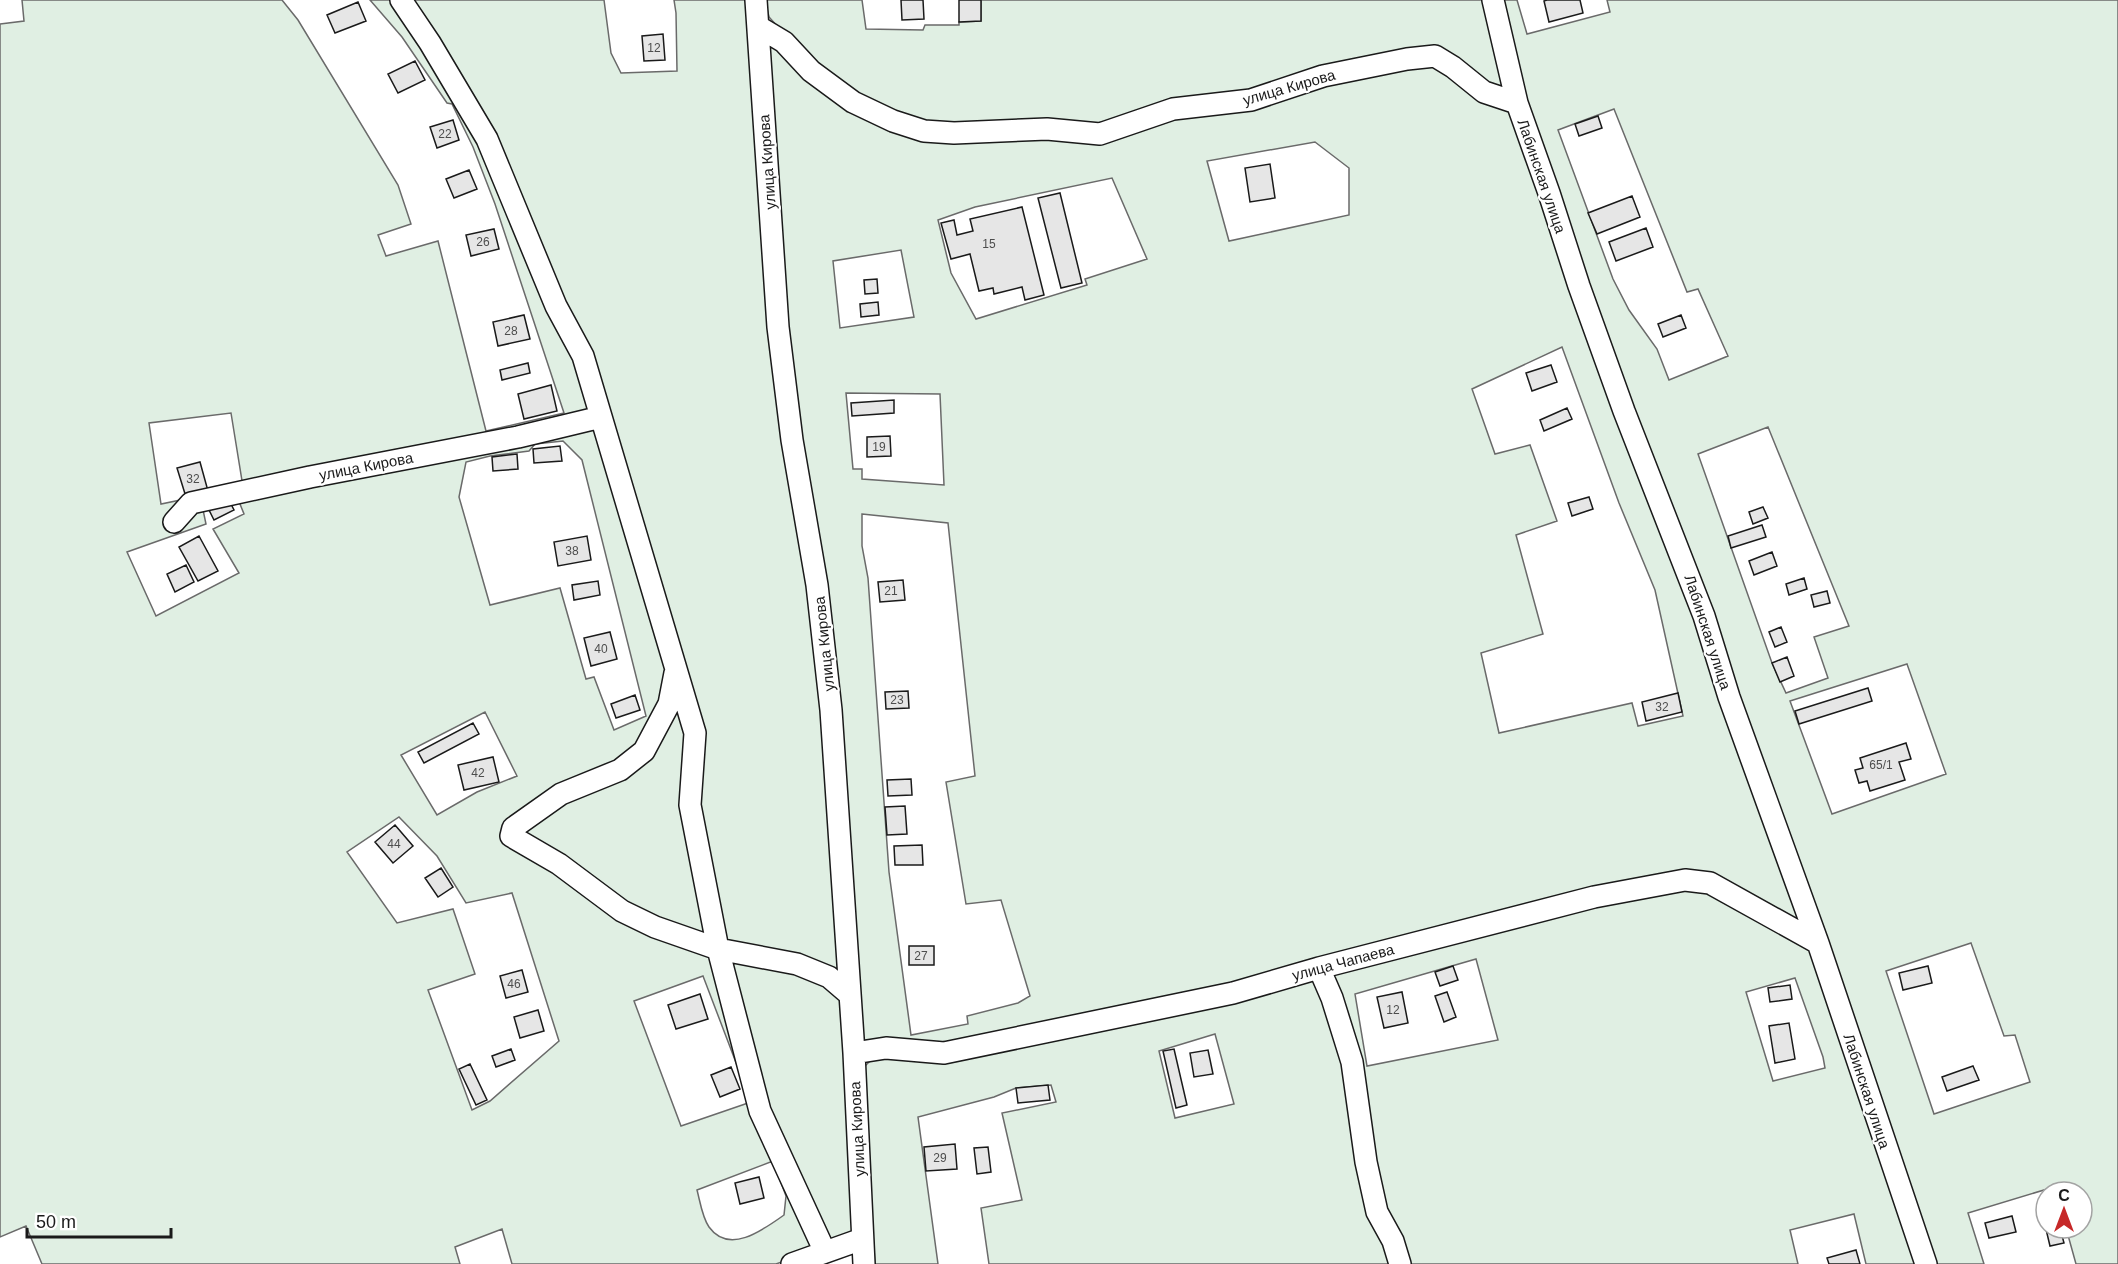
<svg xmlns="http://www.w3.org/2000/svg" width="2118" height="1264" font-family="Helvetica,sans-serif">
<rect width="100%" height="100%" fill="#fff"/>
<path fill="#e0efe3" stroke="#6a6a6a" stroke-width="1.5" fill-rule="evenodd" d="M22,0h260l16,20 100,165 13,39 -33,11 8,21 52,-15 48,190 78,-18 -69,-209 -22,-57 -21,-43 -5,-1 -45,-66 -32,-37h23l92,144 94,218 111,373 29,232 97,283 -40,14h-264l-10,-35 -47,18 5,17h-418l-16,-38 -26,11v-1213l24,-3zM231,413l12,74 -82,17 -12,-81zM563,441l19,19 64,256 -32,14 -20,-53 -8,2 -26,-91 -70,17 -31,-108 7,-35 24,-6 39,-5 6,-7zM236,494l8,20 -31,15 26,44 -83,43 -29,-64 79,-28 -4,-19zM485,712l32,64 -40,16 -40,23 -36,-60zM399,817l38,39 29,47 46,-10 47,148 -69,60 -18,9 -44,-120 47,-16 -22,-65 -56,14 -50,-71zM703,976l48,126 -70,24 -47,-125zM773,1161l13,35 -2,19c-21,15 -55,40 -75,12 -7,-10 -9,-26 -12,-37z
M409,0h195l7,53 10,20 56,-2 -1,-58 -2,-13h75l68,630 39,586 -4,16 -19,13 -68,-141 -72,-302 5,-69 -141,-433z
M765,0h97l4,29 57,1 2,-5h34v-3l22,-1v-21h505l24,95 -20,-6 -42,-31 -350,72 -177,-4 -72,-34 -63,-56 -17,-19z
M1498,0h19l10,34 83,-22 -3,-12h511v1264h-42l-10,-36h16v-36h-26l-2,-5 -86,26 16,51h-53l-415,-1186zM1614,109l73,183 11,-3 30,67 -59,24 -12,-31 -28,-39 -16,-31 -55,-149zM1768,427l81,199 -35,11 14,41 -42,15 -14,-30 -74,-209zM1907,664l39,110 -114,40 -42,-113zM1971,943l33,93 11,-1 15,47 -96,32 -48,-143z
M765,34l63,59 131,45 202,-21 273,-57 81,49 293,824 -99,-54 -760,167 -89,-1 -70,-673zM1315,142l34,26v47l-120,26 -22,-80zM1112,178l35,81 -62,20 2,6 -111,34 -25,-46 -13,-53 37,-13zM901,250l13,67 -74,11 -7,-67zM1562,347l57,156 36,87 28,126 -45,10 -6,-23 -133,30 -18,-80 62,-19 -27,-99 41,-14 -27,-76 -35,9 -23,-65zM846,393l94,1 4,91 -82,-6v-10h-9zM862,514l86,9 27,253 -29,6 20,122 35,-4 29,96 -12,7 -51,13 1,8 -57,11 -22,-163 -21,-294 -6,-32z
M1685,884l64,27 67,43 105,310h-55l-12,-50 -64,16 8,34h-809l-8,-56 41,-8 -20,-87 54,-11 -5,-17 -35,3 -22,9 -76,20 20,147h-63l-13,-195 12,-12h78zM1476,959l22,81 -131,26 -12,-72zM1795,978l28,79 2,11 -52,13 -27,-89zM1215,1034l19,70 -59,14 -16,-67z"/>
<path fill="#e6e6e6" stroke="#1a1a1a" stroke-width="1.5" d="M901,0h22l1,19 -22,1z
M959,0h22v21l-22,1z
M1547,0h33l3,13 -34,9 -5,-21z
M358,2l8,19 -31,12 -8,-18z
M663,34l2,26 -21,1 -2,-25z
M415,61l10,19 -27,13 -10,-19z
M1598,116l4,12 -23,8 -4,-12z
M453,120l6,20 -22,8 -7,-21z
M1270,164l5,34 -25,4 -5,-34z
M469,170l8,19 -23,9 -8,-19z
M1060,193l22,90 -21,5 -23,-90z
M1632,196l8,21 -43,17 -9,-21z
M1022,207l22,88 -19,5 -3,-13 -28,7 -1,-6 -14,3 -9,-37 -19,5 -10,-36 13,-3 3,15 16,-4 -3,-12z
M1646,228l7,19 -37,14 -7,-19z
M494,229l5,20 -28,7 -5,-21z
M877,279l1,14 -13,1 -1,-14z
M878,302l1,13 -18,2 -1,-13z
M524,315l6,24 -32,7 -5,-24z
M1681,315l5,13 -23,9 -5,-13z
M528,363l2,10 -28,7 -2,-10z
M1551,365l6,17 -25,9 -6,-18z
M551,385l6,26 -33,8 -6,-25z
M894,400v13l-42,3 -1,-13z
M1567,408l5,11 -28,12 -4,-11z
M890,436l1,20 -24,1v-20z
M560,446l2,15 -28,2 -1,-14z
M517,454l1,15 -25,2 -1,-14z
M200,462l8,29 -22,6 -9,-29z
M1589,497l4,12 -21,7 -4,-13z
M228,498l6,12 -20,10 -6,-12z
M1763,507l5,11 -15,6 -4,-12z
M1762,525l4,12 -35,11 -3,-12z
M199,536l19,35 -20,10 -19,-34z
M587,536l4,24 -33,6 -4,-24z
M1772,552l5,14 -23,9 -5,-14z
M186,565l8,17 -19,10 -8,-18z
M1804,578l3,11 -18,6 -3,-11z
M903,580l2,20 -25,2 -2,-20z
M598,581l2,14 -26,5 -2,-15z
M1827,591l3,12 -16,4 -3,-12z
M1781,627l6,15 -12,5 -6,-15z
M610,632l7,27 -26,7 -7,-28z
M1787,657l7,19 -14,6 -8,-19z
M1868,688l4,13 -73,23 -4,-13z
M908,691l1,17 -23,1 -1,-17z
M1678,693l4,19 -36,9 -4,-19z
M635,695l5,15 -24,8 -5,-14z
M473,723l6,11 -55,29 -6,-11z
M1906,743l5,16 -12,3 6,18 -35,11 -3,-10 -8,2 -4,-13 8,-2 -3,-10z
M493,757l6,25 -35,8 -6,-25z
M911,779l1,16 -24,1 -1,-16z
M905,806l2,28 -20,1 -2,-28z
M395,825l18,21 -20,17 -18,-21z
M922,845l1,20h-28l-1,-19z
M441,868l12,19 -15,10 -13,-19z
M909,946h25v19h-25z
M1453,966l5,14 -18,6 -5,-14z
M1928,966l4,17 -29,7 -4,-17z
M522,970l6,22 -22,6 -6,-22z
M1790,985l2,14 -22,3 -2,-14z
M1402,992l6,31 -24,5 -7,-31z
M1447,992l9,25 -12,5 -9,-26z
M700,994l8,25 -32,10 -8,-24z
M538,1010l6,21 -24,7 -6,-21z
M1789,1023l6,36 -20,4 -6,-37z
M511,1049l4,11 -19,7 -4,-11z
M1174,1049l13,56 -11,3 -13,-57z
M1208,1050l5,24 -19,3 -4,-24z
M470,1064l17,36 -11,5 -17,-36z
M1973,1066l6,14 -32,11 -5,-14z
M731,1067l9,22 -20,8 -9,-22z
M1048,1085l2,15 -32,3 -2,-15z
M955,1144l2,25 -31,2 -2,-24z
M988,1147l3,25 -14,2 -3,-26z
M759,1177l5,21 -24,6 -5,-21z
M2012,1216l4,16 -27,6 -4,-15z
M2045,1225l1,3h14l4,15 -14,3z
M1856,1250l4,14h-31l-2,-6z"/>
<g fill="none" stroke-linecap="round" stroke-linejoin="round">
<g stroke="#1a1a1a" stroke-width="24">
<path id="minor" d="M401,0l29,43 57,96 69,167 27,50 112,377 -5,72 28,144 42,162 65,141
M756,0l22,327 14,113 25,145 14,125 23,343 10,211
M1493,0l24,103 32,90 30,93 45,125 80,205 25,81 89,246 108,321
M759,27l25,15 27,29 42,31 40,19 31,10 30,2 93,-4 53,5 73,-25 78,-9 72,-24 84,-17 28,-3 18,11 31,25 33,11
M174,522l17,-19 119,-26 208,-40 83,-20
M675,673l-6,31 -25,47 -24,19 -59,24 -48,34 -2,8 48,28 63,47 33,16 63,22 79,15 32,13 21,18
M1319,968l13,30 20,64 14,100 11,50 16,29 7,23
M854,1053l32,-5 58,5 289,-60 86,-25 275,-71 91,-17 25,3 108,60
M792,1264l70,-25"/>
</g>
<use href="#minor" stroke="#fff" stroke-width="21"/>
</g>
<g text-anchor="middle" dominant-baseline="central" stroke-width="4.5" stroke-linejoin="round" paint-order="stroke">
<g font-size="12" fill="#4d4d4d">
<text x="654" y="48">12</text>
<text x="445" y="134">22</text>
<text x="483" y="242">26</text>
<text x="989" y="244">15</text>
<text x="511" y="331">28</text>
<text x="879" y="447">19</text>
<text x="193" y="479">32</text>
<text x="572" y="551">38</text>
<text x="891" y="591">21</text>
<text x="601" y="649">40</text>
<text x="897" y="700">23</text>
<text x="1662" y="707">32</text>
<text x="1881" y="765">65/1</text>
<text x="478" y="773">42</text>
<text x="394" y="844">44</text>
<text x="921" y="956">27</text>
<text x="514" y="984">46</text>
<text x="1393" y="1010">12</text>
<text x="940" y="1158">29</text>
</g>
<g font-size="15" fill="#1a1a1a" stroke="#fff">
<text transform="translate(1289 87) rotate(-16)">улица Кирова</text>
<text transform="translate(767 162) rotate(-94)">улица Кирова</text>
<text transform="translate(1542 176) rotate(71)">Лабинская улица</text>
<text transform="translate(366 466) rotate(-11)">улица Кирова</text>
<text transform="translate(1708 632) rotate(72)">Лабинская улица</text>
<text transform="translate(824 644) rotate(-96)">улица Кирова</text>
<text transform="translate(1343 962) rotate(-15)">улица Чапаева</text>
<text transform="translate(1867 1091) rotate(72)">Лабинская улица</text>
<text transform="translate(857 1129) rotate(-93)">улица Кирова</text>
</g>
</g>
<g transform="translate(2064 1210)"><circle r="28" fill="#ffffff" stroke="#a3a3a3" stroke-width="1.5"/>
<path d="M0-4.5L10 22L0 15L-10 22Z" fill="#c62828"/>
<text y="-9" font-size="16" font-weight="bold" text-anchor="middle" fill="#1a1a1a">С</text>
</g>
<path d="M27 1228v9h144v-9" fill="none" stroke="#1a1a1a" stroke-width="3"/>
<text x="36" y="1228" font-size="18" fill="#1a1a1a" stroke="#ffffff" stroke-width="4.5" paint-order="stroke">50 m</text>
</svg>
